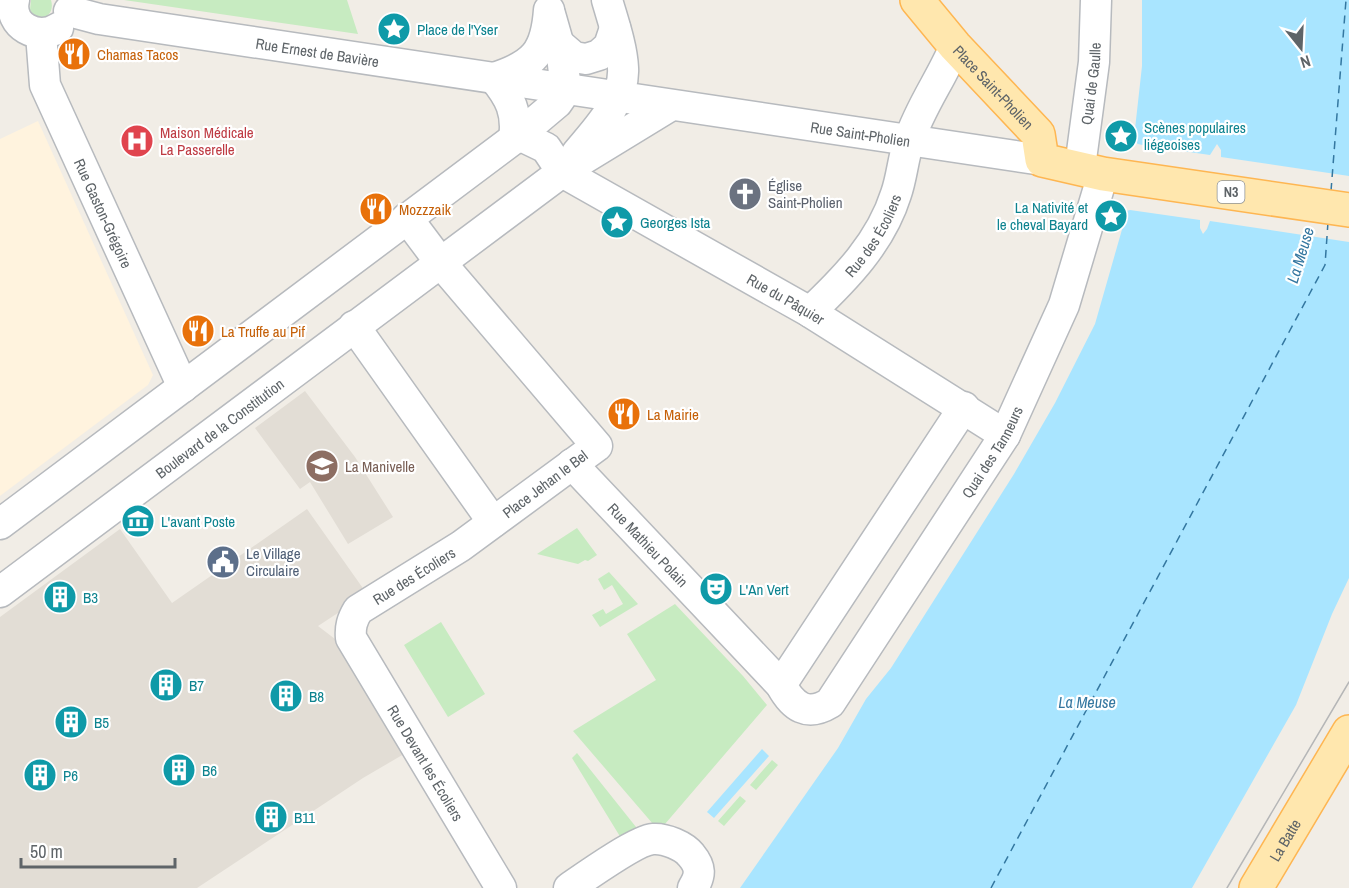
<svg xmlns="http://www.w3.org/2000/svg" width="1349" height="888" font-family="'Archivo Narrow',sans-serif">
<rect width="100%" height="100%" fill="#f1ede6"/>
<path fill="#fff3de" d="M38,121l115,254 -5,10 -148,111v-357z"/>
<path fill="#e2ddd5" d="M305,391l50,66 38,60 -45,27 -38,-62 -10,7 -45,-61z
M307,509l60,85 -49,32 17,13 22,30 17,37 30,48 -41,24 -166,110h-197v-271l120,-88 52,74z"/>
<path fill="#c7ebc1" d="M31,0h20c5,16 -12,25 -21,10z
M124,0h223l11,34z
M577,528l20,27 -9,6 -3,-1 -7,4 -41,-10z
M609,572l29,32 -38,23 -8,-12 11,-6 3,5 17,-10 -11,-19 -8,5 -6,-11z
M675,604l68,72 24,29 -108,126 -86,-100 83,-51 -29,-46z
M441,622l44,72 -37,23 -44,-72z
M577,753l63,79 -16,11 -52,-85z
M772,760l6,5 -22,25 -6,-5z
M740,796l6,5 -22,25 -6,-5z"/>
<path fill="#a9e5ff" d="M1142,0h207v578l-17,36 -36,91 -104,183h-452l98,-140 28,-49 25,-31 123,-194 41,-71 40,-79 30,-105 17,-153z
M762,749l7,7 -55,62 -7,-6z"/>
<path fill="#f1ede6" d="M1131,139l7,5 9,2 63,9 7,-11 4,6v7l128,19v66l-139,-21 -3,8 -4,5 -3,-6v-8l-70,-10 -7,2z"/>
<g fill="none" stroke-linecap="round" stroke-linejoin="round">
<path stroke="#3477a0" stroke-width="1.5" stroke-dasharray="8 6" stroke-linecap="butt" d="M1331,191l15,-191
M991,888l334,-623 3,-43"/>
<g stroke="#b7babe" stroke-width="33">
<g id="minor">
<path d="M14,0c-6,26 24,41 44,28"/>
<path id="s1" d="M69,11l30,8c314,47 628,96 943,141"/>
<path d="M550,14l12,42 4,34"/>
<path id="s2" d="M41,34l4,51 138,302"/>
<path d="M560,45l14,12 12,2 13,-4 10,-9 6,-18"/>
<path id="s3" d="M519,135l27,13 16,24 248,140 195,123"/>
<path d="M514,139c4,-26 -4,-42 -20,-61 40,-13 52,-26 55,-68"/>
<path d="M577,153c19,-23 48,-52 46,-85 -1,-22 -10,-47 -16,-68"/>
<path id="s4" d="M1080,167l14,-105 2,-62"/>
<path id="s5" d="M407,218l33,44 157,184 -136,100 -103,64c-6,10 -8,17 -7,28l150,250"/>
<path id="s6" d="M810,312c36,-34 71,-70 86,-118 6,-17 7,-36 13,-53 11,-34 33,-63 46,-95"/>
<path d="M354,326l139,196"/>
<path id="s7" d="M572,464l209,221c12,22 26,32 49,18l175,-268 59,-130 39,-131"/>
<path d="M0,524l519,-389 38,-32 9,-13"/>
<path id="s8" d="M0,592l562,-420 108,-66"/>
<path d="M781,685l183,-278"/>
<path d="M569,888c16,-11 68,-48 84,-49 12,-1 31,7 38,16 10,12 10,20 2,33"/>
</g>
</g>
<g stroke="#feb652" stroke-width="36">
<g id="major">
<path id="s9" d="M917,0l38,46 83,88 4,26 61,14 246,36"/>
<path id="s10" d="M1256,888l93,-156"/>
</g>
</g>
<use href="#minor" stroke="#fff" stroke-width="30"/>
<use href="#major" stroke="#ffe7ae" stroke-width="33"/>
<path stroke="#b5b6b7" stroke-width="1.5" d="M1227,888l122,-206"/>
</g>
<defs>
<g id="sight-disc" transform="scale(1.725)"><circle r="9.5" fill="#0f9aa8" stroke="#fff"/><path d="M0-6L1.8-2.2L6-1.7L2.9 1.2L3.7 5.4L0 3.3L-3.7 5.4L-2.9 1.2L-6-1.7L-1.8-2.2Z" fill="#fff"/></g>
<g id="restaurant-disc" transform="scale(1.725)"><circle r="9.5" fill="#e8710a" stroke="#fff"/><path d="M-5-6h1v4h1v-4h1v4h1v-4h1v5L-1.5 .5V6h-2V.5L-5-1ZM5-6V6H3V1.5H1.5Q1.5-4 5-6Z" fill="#fff"/></g>
<g id="hospital-disc" transform="scale(1.725)"><circle r="9.5" fill="#e0444e" stroke="#fff"/><path d="M-5-5h3v3.5h4V-5h3V5h-3V1.5h-4V5h-3Z" fill="#fff"/></g>
<g id="church-disc" transform="scale(1.725)"><circle r="9.5" fill="#6b7280" stroke="#fff"/><path d="M-1.2-6h2.4v3.5h3.3v2.4h-3.3V6h-2.4V-.1h-3.3v-2.4h3.3Z" fill="#fff"/></g>
<g id="school-disc" transform="scale(1.725)"><circle r="9.5" fill="#8d6e63" stroke="#fff"/><path d="M0-5L7-2L0 1L-7-2ZM-4 1L0 2.5L4 1V4Q0 6-4 4Z" fill="#fff"/></g>
<g id="museum-disc" transform="scale(1.725)"><circle r="9.5" fill="#0f9aa8" stroke="#fff"/><path d="M0-6L6-3V-2H-6V-3ZM-5-1h2V3h-2ZM-1-1h2V3h-2ZM3-1h2V3H3ZM-6 4H6V6H-6Z" fill="#fff"/></g>
<g id="civic-disc" transform="scale(1.725)"><circle r="9.5" fill="#5c6f8a" stroke="#fff"/><path d="M-.6-6.5H3V-4.5H.6V-3L4-1V1h2V6H-6V1h2V-1L-.6-3ZM-1.2 2.5V6h2.4V2.5Z" fill="#fff"/></g>
<g id="theatre-disc" transform="scale(1.725)"><circle r="9.5" fill="#0f9aa8" stroke="#fff"/><path d="M-5-5.5Q0-4 5-5.5V0Q5 5 0 6Q-5 5-5 0ZM-3.3-2.5H-1v1.5H-3.3ZM1-2.5H3.3v1.5H1ZM-2.8 1Q0 5.5 2.8 1Z" fill="#fff"/></g>
<g id="building-disc" transform="scale(1.725)"><circle r="9.5" fill="#0f9aa8" stroke="#fff"/><path d="M-4-6H4V6H1V3H-1V6H-4ZM-2.5-4.3h1.7v1.8h-1.7ZM.8-4.3h1.7v1.8H.8ZM-2.5-1h1.7V.8h-1.7ZM.8-1h1.7V.8H.8Z" fill="#fff"/></g>
</defs>
<g fill-rule="evenodd">
<use href="#sight-disc" x="394" y="29"/>
<use href="#restaurant-disc" x="74" y="54"/>
<use href="#sight-disc" x="1121" y="136"/>
<use href="#hospital-disc" x="137" y="141"/>
<use href="#church-disc" x="745" y="194"/>
<use href="#restaurant-disc" x="376" y="209"/>
<use href="#sight-disc" x="1111" y="216"/>
<use href="#sight-disc" x="617" y="222"/>
<use href="#restaurant-disc" x="198" y="331"/>
<use href="#restaurant-disc" x="624" y="414"/>
<use href="#school-disc" x="322" y="466"/>
<use href="#museum-disc" x="138" y="521"/>
<use href="#civic-disc" x="223" y="562"/>
<use href="#theatre-disc" x="716" y="589"/>
<use href="#building-disc" x="60" y="597"/>
<use href="#building-disc" x="166" y="685"/>
<use href="#building-disc" x="286" y="696"/>
<use href="#building-disc" x="71" y="722"/>
<use href="#building-disc" x="179" y="770"/>
<use href="#building-disc" x="40" y="775"/>
<use href="#building-disc" x="271" y="817"/>
</g>
<g text-anchor="middle" dominant-baseline="central" stroke-width="4.5" stroke-linejoin="round" paint-order="stroke">
<rect fill="#fff" stroke="#8e9295" stroke-width="1.5" x="1217.5" y="181" width="27" height="22" rx="4.5"/>
<g font-size="14" font-weight="bold" fill="#5e6468">
<text x="1231" y="192">N3</text>
</g>
<g font-size="15" fill="#0d838f" stroke="#fff" text-anchor="start">
<text x="417" y="29">Place de l'Yser</text>
<text x="1144" y="127">Scènes populaires<tspan x="1144" dy="17">liégeoises</tspan></text>
<text x="1088" y="207" text-anchor="end">La Nativité et<tspan x="1088" dy="17">le cheval Bayard</tspan></text>
<text x="640" y="222">Georges Ista</text>
<text x="161" y="521">L'avant Poste</text>
<text x="739" y="589">L'An Vert</text>
<text x="83" y="597">B3</text>
<text x="189" y="685">B7</text>
<text x="309" y="696">B8</text>
<text x="94" y="722">B5</text>
<text x="202" y="770">B6</text>
<text x="63" y="775">P6</text>
<text x="294" y="817">B11</text>
</g>
<g font-size="15" fill="#5e6468" stroke="#fff">
<text stroke="none"><textPath href="#s1" startOffset="252">Rue Ernest de Bavière</textPath></text>
<text stroke="none"><textPath href="#s4" startOffset="84">Quai de Gaulle</textPath></text>
<text stroke="none"><textPath href="#s9" startOffset="116">Place Saint-Pholien</textPath></text>
<text stroke="none"><textPath href="#s1" startOffset="801">Rue Saint-Pholien</textPath></text>
<text stroke="none"><textPath href="#s2" startOffset="192">Rue Gaston-Grégoire</textPath></text>
<text stroke="none"><textPath href="#s6" startOffset="100">Rue des Écoliers</textPath></text>
<text stroke="none"><textPath href="#s3" startOffset="316">Rue du Pâquier</textPath></text>
<text stroke="none"><textPath href="#s8" startOffset="274">Boulevard de la Constitution</textPath></text>
<text stroke="none"><textPath href="#s7" startOffset="664">Quai des Tanneurs</textPath></text>
<text transform="translate(545 484) rotate(-37)">Place Jehan le Bel</text>
<text stroke="none"><textPath href="#s7" startOffset="111">Rue Mathieu Polain</textPath></text>
<text transform="translate(414 576) rotate(-32)">Rue des Écoliers</text>
<text stroke="none"><textPath href="#s5" startOffset="762">Rue Devant les Écoliers</textPath></text>
<text stroke="none"><textPath href="#s10" startOffset="56">La Batte</textPath></text>
</g>
<g font-size="15" fill="#c56008" stroke="#fff" text-anchor="start">
<text x="97" y="54">Chamas Tacos</text>
<text x="399" y="209">Mozzzaik</text>
<text x="221" y="331">La Truffe au Pif</text>
<text x="647" y="414">La Mairie</text>
</g>
<g font-size="15" fill="#be3a42" stroke="#fff" text-anchor="start">
<text x="160" y="132">Maison Médicale<tspan x="160" dy="17">La Passerelle</tspan></text>
</g>
<g font-size="15" fill="#5b616d" stroke="#fff" text-anchor="start">
<text x="768" y="185">Église<tspan x="768" dy="17">Saint-Pholien</tspan></text>
</g>
<g font-size="15" fill="#785e54" stroke="#fff" text-anchor="start">
<text x="345" y="466">La Manivelle</text>
</g>
<g font-size="15" fill="#4e5e75" stroke="#fff" text-anchor="start">
<text x="246" y="553">Le Village<tspan x="246" dy="17">Circulaire</tspan></text>
</g>
<g font-size="16" font-style="italic" fill="#3477a0" stroke="#fff">
<text transform="translate(1300 255) rotate(-73)">La Meuse</text>
<text x="1087" y="702">La Meuse</text>
</g>
</g>
<g transform="translate(1301 48) rotate(162)" stroke="#ffffff" stroke-width="4.5" paint-order="stroke">
<path d="M0-4.5L10 22L0 15L-10 22Z" fill="#5e6468"/>
<text y="-9" font-size="16" font-weight="bold" text-anchor="middle" fill="#5e6468">N</text>
</g>
<path d="M21 858v9h154v-9" fill="none" stroke="#5e6468" stroke-width="3"/>
<text x="30" y="858" font-size="18" fill="#5e6468" stroke="#ffffff" stroke-width="4.5" paint-order="stroke">50 m</text>
</svg>
